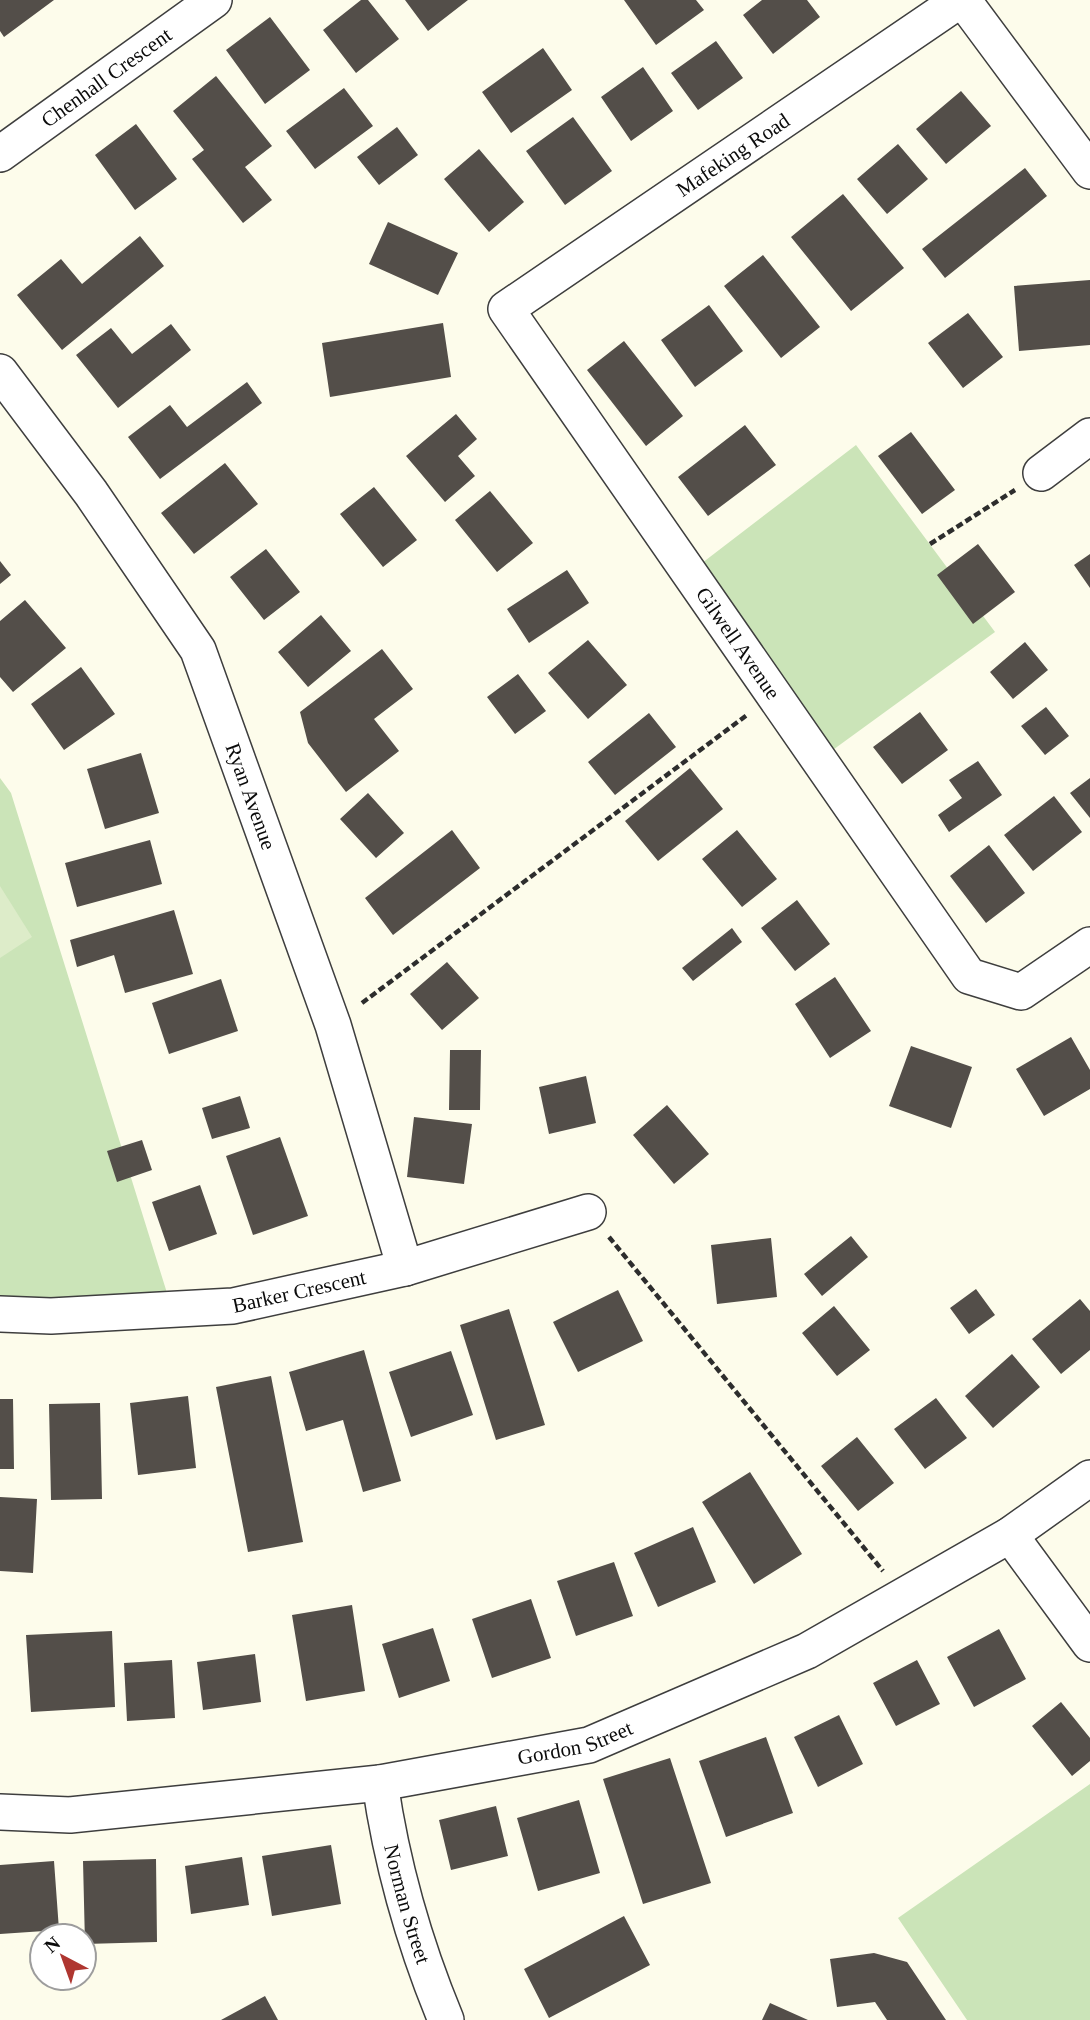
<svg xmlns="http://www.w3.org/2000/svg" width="1090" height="2020" font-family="Georgia,serif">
<rect width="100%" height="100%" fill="#fdfceb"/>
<path fill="#cbe4b8" d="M856,445l139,187 -176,128 -130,-187z
M0,778l11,15 161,516 -172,5z
M1090,1784v236h-123l-69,-102z"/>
<path fill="#ddecc9" d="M0,886l32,51 -32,21z"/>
<path fill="#534e49" d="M0,0h54l-50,37 -4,-6z
M361,0h7l31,39 -43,34 -33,-43z
M405,0h63l-40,31z
M624,0h72l8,10 -48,35z
M762,0h45l13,17 -47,37 -30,-39z
M270,17l40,53 -45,34 -39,-54z
M716,41l27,37 -45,32 -27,-37z
M543,48l29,42 -61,43 -29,-41z
M643,67l30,44 -42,30 -30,-44z
M216,76l56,70 -27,21 27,33 -29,23 -51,-64 12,-9 -31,-39z
M344,88l29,38 -58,43 -29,-38z
M961,91l30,35 -45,38 -30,-35z
M573,117l39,54 -47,34 -39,-54z
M136,124l41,55 -42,31 -40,-55z
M397,127l21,28 -39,30 -22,-28z
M898,144l30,35 -41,35 -30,-35z
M479,149l45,53 -35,30 -45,-53z
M1025,168l22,28 -102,82 -23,-29z
M843,194l61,74 -53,43 -60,-74z
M388,222l70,31 -20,42 -69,-31z
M140,236l24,30 -102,84 -45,-55 44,-36 21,25z
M763,255l57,72 -39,31 -57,-72z
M1090,280v65l-71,6 -5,-65z
M709,305l34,46 -48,36 -34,-47z
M968,313l35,44 -40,31 -35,-45z
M443,323l8,54 -121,20 -8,-54z
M171,324l20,26 -73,58 -42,-53 35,-27 21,26z
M624,341l59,75 -37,30 -59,-76z
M247,382l15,21 -102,76 -32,-42 42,-32 17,22z
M456,414l21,25 -19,17 17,20 -30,26 -39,-46z
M745,425l31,40 -68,51 -30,-39z
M911,432l44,58 -33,24 -44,-58z
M225,463l33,41 -64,50 -33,-41z
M374,487l43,53 -34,27 -43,-53z
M490,491l43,52 -36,29 -42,-52z
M978,544l37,48 -42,32 -36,-49z
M266,549l34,43 -36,28 -34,-43z
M1090,554v34l-16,-23z
M0,561l11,14 -11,9z
M567,570l22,33 -60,40 -22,-34z
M25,600l41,48 -53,44 -13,-15v-56z
M321,615l30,36 -43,36 -30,-35z
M588,640l39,45 -39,34 -40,-46z
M1025,642l23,28 -35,29 -23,-27z
M382,649l31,40 -39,30 25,32 -53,41 -38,-49 -8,-31z
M81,667l34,47 -51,36 -33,-46z
M518,674l28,37 -31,23 -28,-37z
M1046,707l23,29 -24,19 -24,-29z
M920,712l28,38 -46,34 -29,-37z
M649,713l27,34 -61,48 -27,-33z
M141,753l18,60 -54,16 -18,-60z
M978,761l24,34 -53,37 -11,-17 24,-17 -13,-18z
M690,768l33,41 -65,52 -33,-40z
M1090,778v40l-20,-25z
M368,793l36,40 -28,25 -36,-39z
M1054,796l28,36 -49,39 -29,-36z
M452,830l28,38 -87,67 -28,-37z
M737,830l40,49 -35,28 -40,-48z
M150,840l12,44 -85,23 -12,-44z
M989,845l36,48 -39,30 -36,-47z
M797,900l33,44 -35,27 -34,-43z
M174,910l19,64 -68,19 -11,-38 -37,12 -7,-27z
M732,928l10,14 -49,39 -11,-13z
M447,962l32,36 -37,32 -32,-36z
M835,977l36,54 -41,27 -35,-54z
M221,979l17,52 -69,23 -17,-51z
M1071,1037l19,33v19l-46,27 -28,-47z
M911,1046l61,21 -21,61 -62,-22z
M450,1050h31l-1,60h-31z
M586,1076l10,47 -47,11 -10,-47z
M240,1096l10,32 -38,11 -10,-31z
M667,1105l42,49 -35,30 -41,-49z
M414,1117l58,7 -8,60 -57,-7z
M280,1137l28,79 -55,19 -27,-79z
M142,1140l10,30 -35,12 -10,-31z
M200,1185l17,49 -48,17 -17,-49z
M851,1236l17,21 -46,39 -18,-22z
M771,1238l6,59 -60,7 -6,-59z
M976,1289l19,26 -26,19 -19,-26z
M618,1290l25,51 -65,31 -25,-50z
M1080,1299l10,12v39l-29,24 -29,-35z
M834,1306l36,44 -33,26 -35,-43z
M509,1309l36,116 -49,15 -36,-115z
M364,1350l37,131 -38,11 -20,-72 -37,11 -17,-59z
M451,1351l22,64 -62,22 -22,-65z
M1012,1354l28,33 -47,41 -28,-32z
M271,1376l32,166 -55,10 -32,-165z
M188,1396l8,72 -58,7 -8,-72z
M936,1398l31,40 -42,31 -31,-40z
M0,1399h13l1,70h-14z
M100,1403l2,96 -51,1 -2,-96z
M857,1437l37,46 -36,28 -37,-45z
M750,1472l52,82 -48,30 -52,-82z
M0,1497l37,2 -4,74 -33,-2z
M693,1527l23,55 -58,25 -24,-54z
M614,1562l19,54 -57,20 -19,-55z
M531,1599l20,59 -59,20 -20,-59z
M352,1605l13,86 -59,10 -14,-86z
M433,1628l17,53 -51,17 -17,-54z
M999,1629l27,50 -52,28 -27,-50z
M112,1631l3,76 -84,5 -5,-77z
M255,1654l6,48 -58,8 -6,-48z
M172,1660l3,58 -48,3 -3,-58z
M917,1660l23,44 -44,22 -23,-43z
M1061,1702l29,36v23l-18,15 -40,-50z
M839,1715l24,49 -45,23 -24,-50z
M766,1737l27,76 -67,24 -27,-76z
M670,1758l41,125 -68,21 -40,-125z
M579,1800l21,73 -62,18 -21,-73z
M496,1806l12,50 -57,14 -12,-50z
M331,1845l10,59 -69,12 -10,-60z
M242,1857l7,48 -58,9 -6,-48z
M156,1859l1,83 -72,2 -2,-83z
M54,1861l5,69 -59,4v-69z
M624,1916l26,49 -101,53 -25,-49z
M874,1953l33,9 39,58h-59l-12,-18 -38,5 -7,-48z
M265,1996l13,24h-57z
M770,2003l38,17h-46z"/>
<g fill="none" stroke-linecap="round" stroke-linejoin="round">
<g stroke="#3e3e3e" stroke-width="38">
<g id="minor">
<path id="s1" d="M960,0l-454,309 463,667 52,16 69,-47"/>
<path d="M963,0l127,171"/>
<path id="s2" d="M0,154l214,-154"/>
<path id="s3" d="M0,372l91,121 107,157 135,375 72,243"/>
<path d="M1041,473l49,-37"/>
<path id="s4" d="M0,1314l51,2 182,-10 172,-38 183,-56"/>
<path d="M1010,1535l80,109"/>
<path id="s5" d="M380,1783c12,83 34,160 66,237"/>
<path id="s6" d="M0,1812l70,3 310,-32 209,-38 218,-94 203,-116 80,-57"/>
</g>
</g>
<path stroke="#2d2d2d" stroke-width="4.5" stroke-dasharray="7 3.5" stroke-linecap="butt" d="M930,544l85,-54
M362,1003l385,-288
M609,1237l274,334"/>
<use href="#minor" stroke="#fff" stroke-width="35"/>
</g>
<g text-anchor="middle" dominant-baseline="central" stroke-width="7" stroke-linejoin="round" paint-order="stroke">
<g font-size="21" fill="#0b0b0b" stroke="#fff">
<text stroke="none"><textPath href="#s2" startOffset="131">Chenhall Crescent</textPath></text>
<text transform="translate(733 155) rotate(-34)">Mafeking Road</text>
<text stroke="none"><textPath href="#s1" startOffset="956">Gilwell Avenue</textPath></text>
<text stroke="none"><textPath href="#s3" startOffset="497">Ryan Avenue</textPath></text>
<text stroke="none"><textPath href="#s4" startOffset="301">Barker Crescent</textPath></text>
<text stroke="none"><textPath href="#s6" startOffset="581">Gordon Street</textPath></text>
<text stroke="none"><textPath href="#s5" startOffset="124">Norman Street</textPath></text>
</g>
</g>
<g transform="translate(63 1957) rotate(319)"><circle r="33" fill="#ffffff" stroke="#9d9d9d" stroke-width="2"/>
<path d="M0-5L12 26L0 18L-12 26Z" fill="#af3630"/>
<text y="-10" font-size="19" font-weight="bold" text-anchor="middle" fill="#0b0b0b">N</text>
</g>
</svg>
